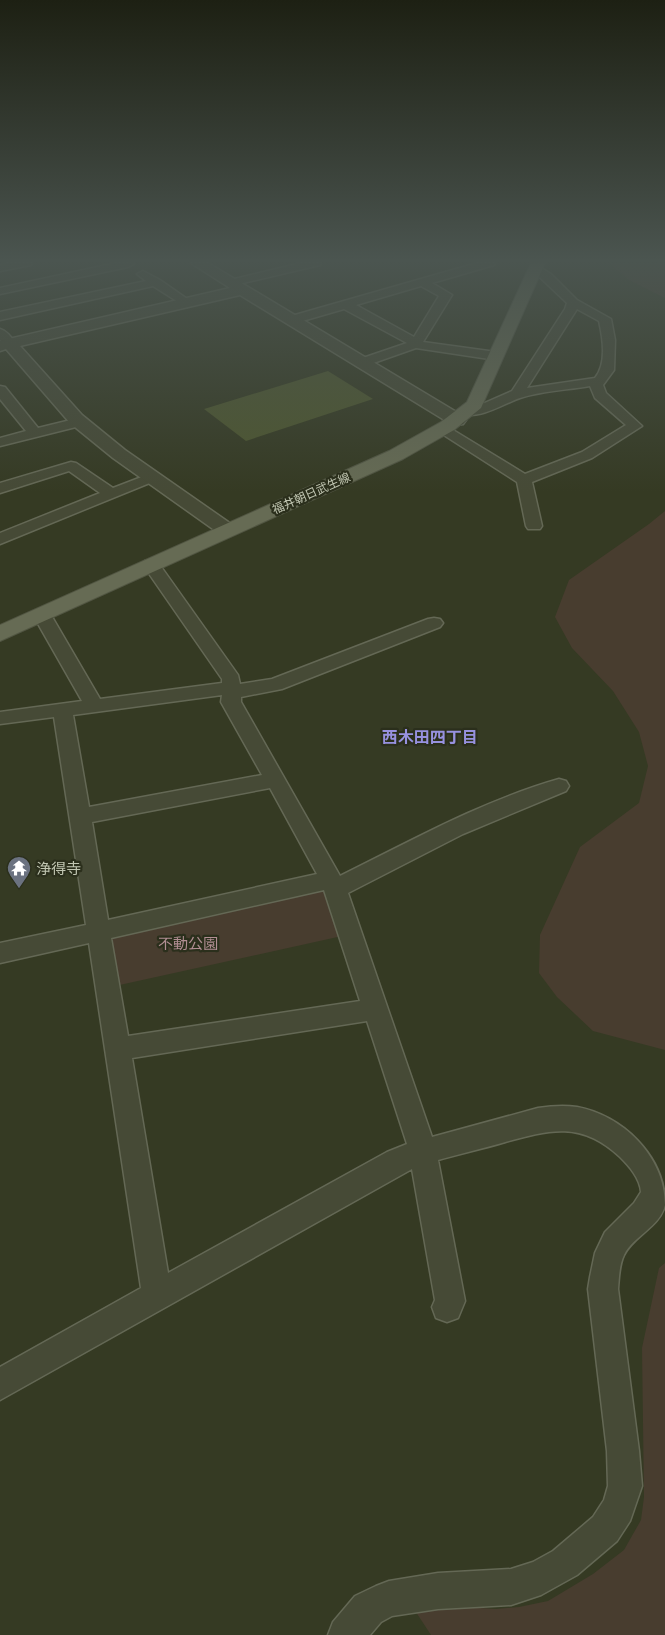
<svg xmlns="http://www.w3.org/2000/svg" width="665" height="1635" font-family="'PT Sans Narrow','Noto Sans JP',sans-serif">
<rect width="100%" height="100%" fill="#353a23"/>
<path fill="#483d2f" d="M609,263h56v35l-36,-18z
M665,511v539l-72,-19 -36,-34 -18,-24 1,-38 40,-88 59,-44 9,-37 -9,-34 -26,-41 -41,-43 -17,-31 14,-37 80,-56z
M326,886l16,50 -227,50 -7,-52z
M665,1263v372h-234l-19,-29h38l46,3 23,-2 29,-6 45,-27 31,-24 17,-30 3,-23 -2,-149 17,-80z"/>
<path fill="#4d562f" d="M328,371l45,28 -127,42 -42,-32z"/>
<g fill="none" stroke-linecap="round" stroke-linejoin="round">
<g stroke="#646855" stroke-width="3">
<path id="minor" d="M8,263h24l-1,2 -31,6v-6z
M116,263l18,1 -6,3 -128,27v-6z
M301,263h20l-1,2 -90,21 -6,-3 2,-2z
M477,263h18l-1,2 -62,18 20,12 -29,47 73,10 6,4 -1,3 -5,1 -80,-12 -54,19 -5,-1 -1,-3 1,-3 50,-17 -63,-34 -52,15 -6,-4 2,-3zM421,286l18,10 -25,41 -58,-32z
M536,265l15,9 26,26 34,19 4,21 -1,30 -11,15 3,8 36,33 -50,32 -60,24 10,44 -2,3h-12l-2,-3 -9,-44 -81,-52 2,-3h10l77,47 57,-22 44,-27 -31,-27 -5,-12c-23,4 -49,5 -70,12 -13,4 -48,26 -59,13l2,-3 17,-3 32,-14 53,-82 2,-6 -37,-35zM577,309l22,12c4,18 8,42 -4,57l-68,10z
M143,271l17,9 33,23 -6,4 -4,-2 -30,-19 -153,34v-8l146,-31 -9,-7z
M0,329c7,2 12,9 16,15l-2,3h-8l-6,-7z
M0,386l5,1 33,41 41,-10 7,4 -2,3 -84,21v-8l26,-7 -26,-32z
M71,462l5,1 37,25 39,-15 5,1 2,3 -2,3 -157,64v-11l100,-40 -31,-22 -69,22v-10z
M151,560l6,1 81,114 2,9 32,-5 156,-60 6,-1 6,1 3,4 -3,4 -158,62 -41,8v5l99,174c71,-35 142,-75 219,-97l7,2 3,5 -3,5 -103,43 -115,59 84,244 106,-29c13,-2 26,-3 39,-1 44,8 88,48 88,98 -5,22 -32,31 -41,50 -5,10 -5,23 -6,34l21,162 3,35 -12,35 -13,20 -40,34 -36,20 -30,10 -73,4 -46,7 -11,6 -11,13h-42l5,-13 22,-26 21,-10 13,-5 49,-8 73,-4 22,-7 20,-11 40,-34 11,-17 4,-14 -1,-35 -19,-162 2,-12 5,-24 10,-21 29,-29 7,-11c-1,-14 -12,-26 -21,-35 -39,-37 -72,-27 -118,-14 -21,6 -43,11 -64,17l27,141 -7,17 -11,4 -11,-4 -4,-11 3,-7 -23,-131 -412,231v-33l141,-79 -52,-345 -89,20v-20l86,-18 -32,-208 -54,7v-12l82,-11 -49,-86 3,-4 6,-1 6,1 3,4 49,84 122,-16v-4l-79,-114 2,-4zM222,695l-1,7 41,73 -173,32 -16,-92zM270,788l47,86 -209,46 -16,-98zM324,890l36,111 -232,35 -17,-98zM367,1021l40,123 -20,8 -219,121 -36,-215z"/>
</g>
<g stroke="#646855" stroke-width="3">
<path id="tertiary" d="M191,263h17l255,153 3,4 -3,4 -6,1 -6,-1 -211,-129 -220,51 62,69 43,35 109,76 3,4 -3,4 -7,2 -7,-2 -107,-76 -43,-35 -64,-74 -6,2v-10l230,-53z"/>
</g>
<g stroke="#525643" stroke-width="2">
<path id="primary" d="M531,263h14l-64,145 -27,22 -51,29 -403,182v-16l389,-174 52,-29 26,-20z"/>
</g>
<use href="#minor" fill="#464a36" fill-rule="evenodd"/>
<use href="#tertiary" fill="#464a36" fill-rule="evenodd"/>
<use href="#primary" fill="#666b54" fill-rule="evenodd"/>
</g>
<linearGradient id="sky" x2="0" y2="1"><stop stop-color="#1d2013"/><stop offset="0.53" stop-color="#4b5550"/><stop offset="1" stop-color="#4b5550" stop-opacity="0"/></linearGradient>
<rect width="665" height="492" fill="url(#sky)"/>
<defs>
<g id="temple-pin" transform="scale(1.25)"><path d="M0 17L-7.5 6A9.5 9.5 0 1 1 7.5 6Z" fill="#6b7280" stroke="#2b2f1c"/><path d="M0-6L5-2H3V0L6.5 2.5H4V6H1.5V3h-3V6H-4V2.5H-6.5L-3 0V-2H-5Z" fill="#fff"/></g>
</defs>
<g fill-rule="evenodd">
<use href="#temple-pin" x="19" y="868"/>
</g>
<g text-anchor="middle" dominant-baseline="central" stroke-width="4.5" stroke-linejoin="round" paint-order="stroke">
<g font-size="12" fill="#c1c6b2" stroke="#2b2f1c">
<text transform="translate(311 493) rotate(-24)">福井朝日武生線</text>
</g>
<g font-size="15" fill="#c1c6b2" stroke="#2b2f1c" text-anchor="start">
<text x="36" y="868">浄得寺</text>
</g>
<g font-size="15" fill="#b18e93" stroke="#2b2f1c">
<text x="188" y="943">不動公園</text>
</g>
<g font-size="16" font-weight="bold" fill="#9791df" stroke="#2b2f1c">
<text x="430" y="737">西木田四丁目</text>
</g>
</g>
</svg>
